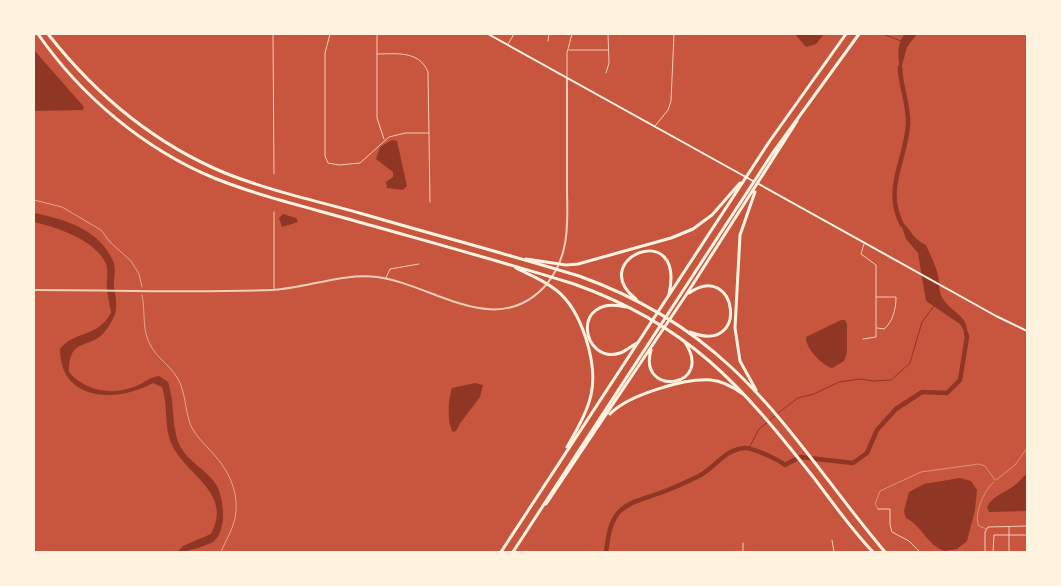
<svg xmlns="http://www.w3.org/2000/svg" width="1061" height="586" font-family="Overpass,sans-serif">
<rect width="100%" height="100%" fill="#c8553d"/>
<path fill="#8f3625" d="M795,34h29l-8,10 -10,3z
M905,34h12l-10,13 -7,26c-1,-14 -5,-28 5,-39z
M34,50l50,57 -1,3 -49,1z
M392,140l5,1 10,45 -4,4 -16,-2 -1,-6 7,-5v-5l-17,-13 4,-12z
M34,213c30,6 65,16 79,48 4,9 0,17 1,26 3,20 5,25 -8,43 -15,21 -37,5 -37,42 15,18 41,24 65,15 9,-3 15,-10 25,-11l9,6c7,20 3,45 12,64 9,17 28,24 37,40 7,14 10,44 -3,55 -6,5 -29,11 -37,11l6,-6 28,-12c23,-44 -29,-59 -41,-94 -6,-17 -2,-36 -8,-53l-9,-4c-36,20 -93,19 -93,-34 15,-19 36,-10 51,-36 -1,-8 -3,-15 -4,-23 -1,-9 2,-17 -1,-26 -10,-24 -50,-37 -72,-42z
M283,214l13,4 2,4 -16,5 -3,-9z
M900,221c12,8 10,16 26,24 4,10 10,20 12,31 2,8 0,15 5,23 10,15 27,17 24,38l-7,-13 -34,-23 -8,-48 -12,-14z
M841,320h4l2,4v29l-3,8 -12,7c-10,-3 -27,-20 -26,-31z
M475,383l8,2 -3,12 -19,25 -5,9 -3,1c-6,-8 -5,-34 -1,-44z
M1027,474v37l-38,1 -2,-5c6,-12 18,-14 28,-22 5,-3 7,-8 12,-11z
M960,478l11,3 6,9 -2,20 -8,31 -10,8 -12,2c-16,-4 -24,-26 -39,-33l-2,-7 5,-19 15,-8z"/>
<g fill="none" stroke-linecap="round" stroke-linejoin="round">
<path stroke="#8f3625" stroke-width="1" d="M883,34l18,7
M778,413l20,-15 16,-4 25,-12 21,-3 13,2 18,-1 19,-17 12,-41 12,-16
M749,448l10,-19 16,-13"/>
<path stroke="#8f3625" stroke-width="4.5" d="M900,67c0,19 9,37 8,57 -2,37 -25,64 -6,101
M606,552c2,-13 3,-29 13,-40 11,-11 27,-14 41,-19 13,-5 27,-11 39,-17 17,-9 25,-26 45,-28 8,-1 35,12 41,17l15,-8 53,6 14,-10 10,-23 19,-21 26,-17 25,1 13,-13 7,-43 -1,-4"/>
<path stroke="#fff3e0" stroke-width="0.5" d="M34,200l28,7 39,23 9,12 21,19 8,13 3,13
M142,295c4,19 -1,36 10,53 8,13 21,19 28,35 6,14 6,34 12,45 6,11 16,19 24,29 17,19 26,46 16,71 -3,8 -8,16 -11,24"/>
<path stroke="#f1ccb7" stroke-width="0.5" d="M996,480l19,-15 12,-17
M878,509l-3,-5 5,-13 41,-19 58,-8 6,2 10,14
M986,529l-7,-3c-6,-11 5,-36 15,-44"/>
<path stroke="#f1ccb7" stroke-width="1" d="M273,34l1,140
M330,34l-5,19v103l3,7 11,2 21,-2 29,-26 16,-4h24
M377,34v84l7,21
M548,41l1,-7
M508,44l6,-10
M569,50h39
M377,54c19,0 42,-4 51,18l2,130
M606,73l3,-10 -1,-29
M567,77v-24l5,-19
M655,126l13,-16 3,-9 3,-67
M274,212v77
M386,278l4,-9 29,-5
M876,297h20c0,11 -3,25 -12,32l-7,-1
M863,339l13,-2v-72l-15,-11 3,-10
M878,509h12v16l2,7 17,9 11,11
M832,540l2,12
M743,552v-9
M985,552v-20l3,-5 39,-1
M993,552l1,-17h33
M1009,552v-25"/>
<path stroke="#f1ccb7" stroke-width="2" d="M34,290c79,0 159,3 238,0 35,-2 69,-17 105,-13 56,7 119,64 169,8 9,-11 15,-23 18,-37 5,-19 3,-41 3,-60 0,-37 0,-73 0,-110"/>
<path stroke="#fff3e0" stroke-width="2" d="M488,34l265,147
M757,183l239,133 31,15"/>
<path stroke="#fff3e0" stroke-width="3" d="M38,34c43,62 106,115 176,144 45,18 92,29 138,42 74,21 148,41 222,64 115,41 167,101 240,194 19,25 37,51 59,74
M48,34c48,61 105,109 177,139 45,18 92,28 138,41 72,21 144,40 216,62 56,20 108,50 152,91 58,54 103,125 154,185
M755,192l-15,43 -5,93 5,33 16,29
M526,259l40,6 12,-1 93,-26 22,-9 19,-14 28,-32
M516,268c14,7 28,12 40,22 26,20 42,74 35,105 -4,18 -15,36 -24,52
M689,293c48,-34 62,64 1,39
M636,299c-51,-40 50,-82 33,-5
M626,307c-57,-13 -44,58 -6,46 6,-2 11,-7 17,-10
M651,350c-14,48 66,38 33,-9
M610,414c18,-19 75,-36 101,-34 12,1 22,7 32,14
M546,504l140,-209 111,-174
M501,552l268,-410 77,-108
M513,552l259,-398 87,-120"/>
</g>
<rect width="1061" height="586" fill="none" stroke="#fff3e0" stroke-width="70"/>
</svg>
